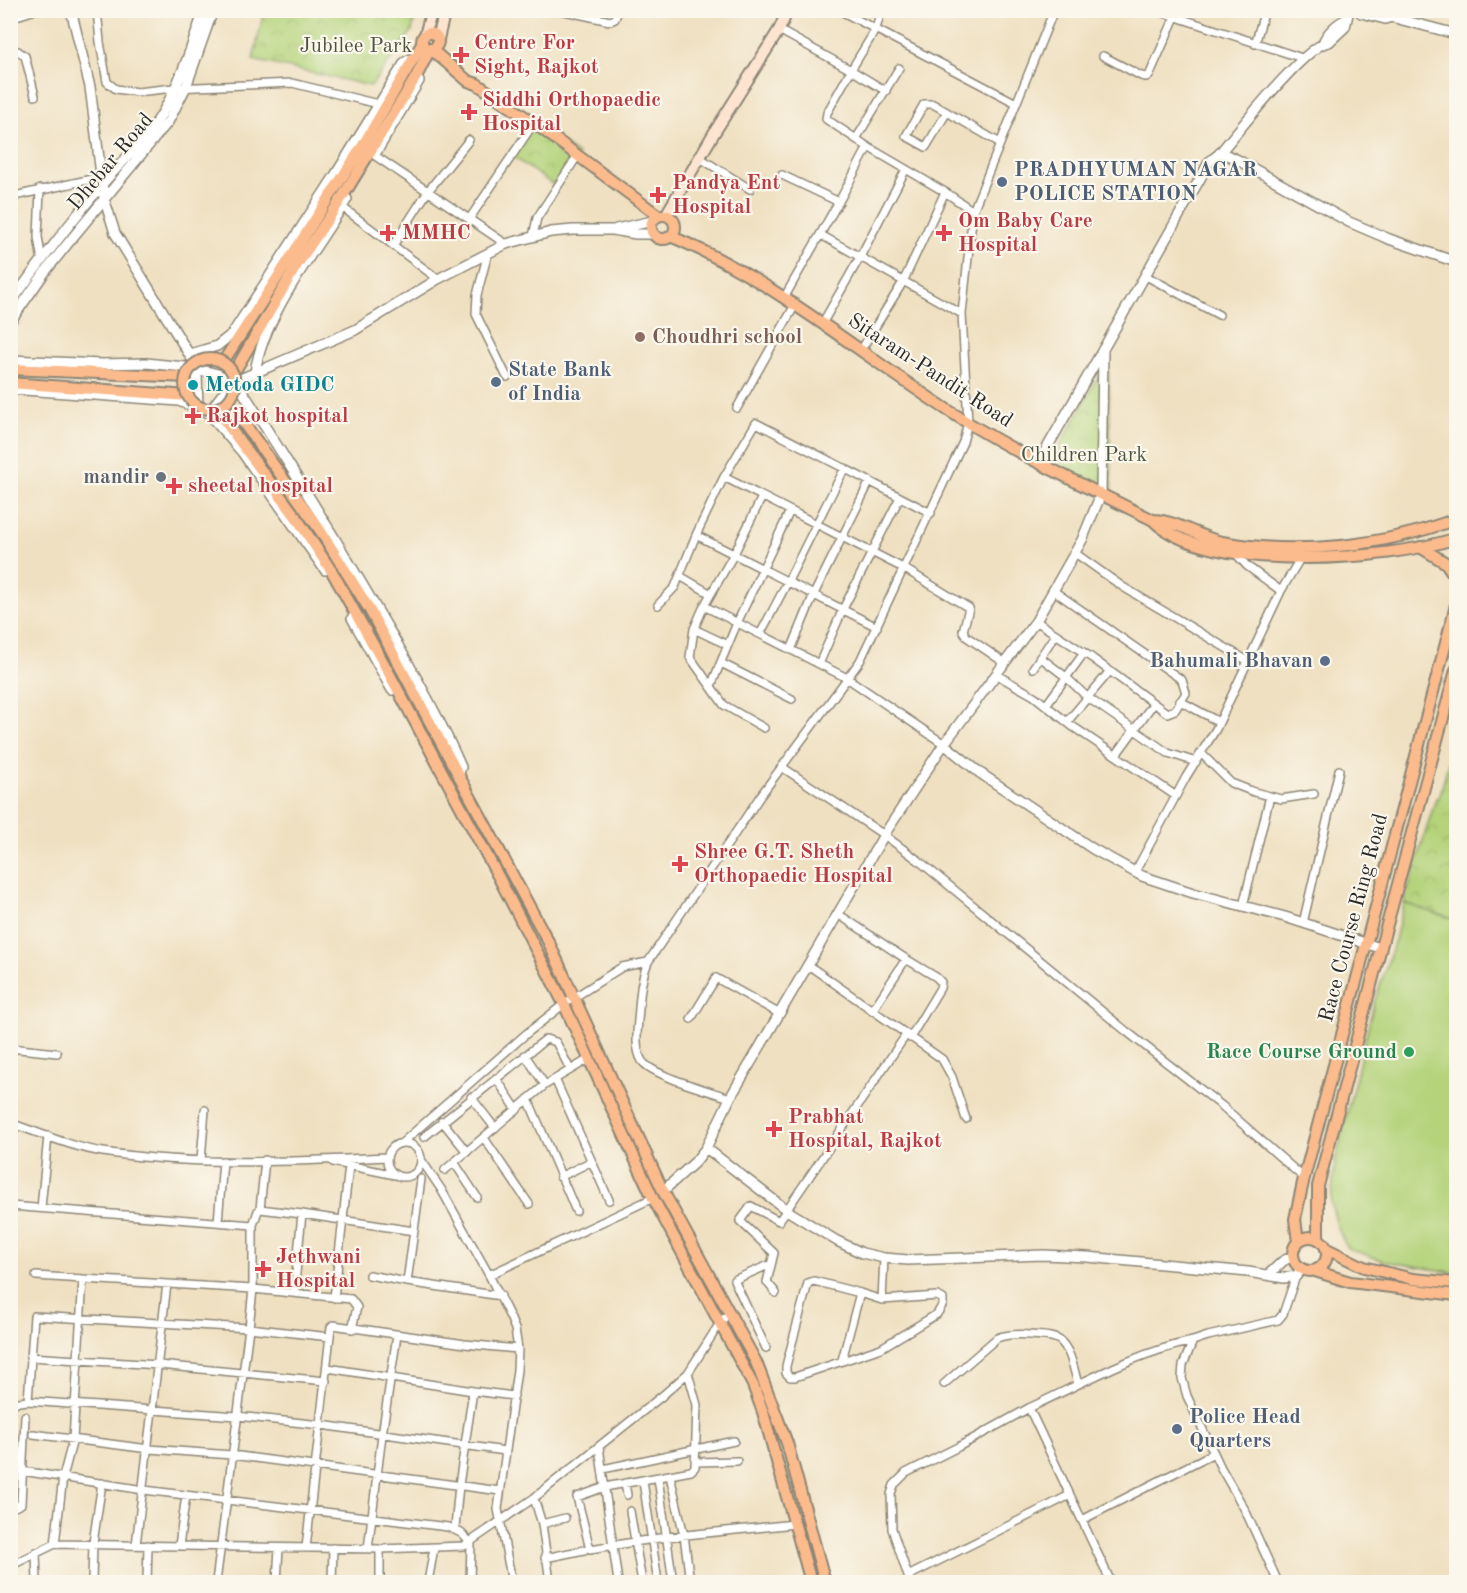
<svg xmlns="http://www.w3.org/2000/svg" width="1467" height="1593" font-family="'Old Standard TT',serif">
<defs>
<pattern id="park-crowns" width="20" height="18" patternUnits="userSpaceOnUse" patternTransform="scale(1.5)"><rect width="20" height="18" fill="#b4d37a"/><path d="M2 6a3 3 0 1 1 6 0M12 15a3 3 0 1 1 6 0" fill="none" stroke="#9bb56a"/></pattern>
</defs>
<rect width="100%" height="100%" fill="#fbf7ec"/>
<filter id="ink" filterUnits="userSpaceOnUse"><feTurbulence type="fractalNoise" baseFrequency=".0167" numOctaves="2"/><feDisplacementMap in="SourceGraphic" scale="12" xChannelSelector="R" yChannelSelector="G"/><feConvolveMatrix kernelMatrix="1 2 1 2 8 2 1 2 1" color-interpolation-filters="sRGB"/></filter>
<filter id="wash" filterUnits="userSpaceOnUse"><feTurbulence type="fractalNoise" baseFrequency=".008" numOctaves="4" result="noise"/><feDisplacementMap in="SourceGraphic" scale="24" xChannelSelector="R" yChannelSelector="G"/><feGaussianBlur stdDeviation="1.35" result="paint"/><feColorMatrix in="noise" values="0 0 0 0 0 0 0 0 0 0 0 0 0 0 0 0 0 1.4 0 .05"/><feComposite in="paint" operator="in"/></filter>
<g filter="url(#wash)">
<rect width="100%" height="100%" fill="#efe0c1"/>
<path fill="#b4d37a" stroke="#707f52" stroke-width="1.5" d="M1404,903l52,17v353l-72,-12 -37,-13 -10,-22 -6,-24 4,-40 39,-159 21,-63z"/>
<path fill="url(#park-crowns)" stroke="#707f52" stroke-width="1.5" d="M264,11v-1l152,1 -4,20 -41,55 -118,-26z
M534,123l44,32 -23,31 -43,-30z
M1108,359l4,140 -63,-33z
M1456,735v185l-52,-17 32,-105h3z"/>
</g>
<g filter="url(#ink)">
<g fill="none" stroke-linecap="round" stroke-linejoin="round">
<g stroke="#8d8676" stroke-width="10">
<path id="minor" d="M97,10l3,32 7,40 9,7 21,3 37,-4 118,-5 86,21
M560,10l50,11 5,-2 3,-9
M839,10l177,93
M881,10l-5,19 -25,41 35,21
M1155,10l147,48
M779,30l72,40 -24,43 -1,6 42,28
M1255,44l10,-34
M10,52l8,-1 7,5 10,40
M1103,56l38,20 5,1 3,-1 26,-59
M947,112l-21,35 -20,-11 18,-32h9l67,39
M856,139l43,-71
M374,155l132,89
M700,158l50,31
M782,175l57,27
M40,189l-2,48 4,24
M10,197l91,-20
M342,207l96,72
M470,218l64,-95
M821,235l141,79
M533,236l4,-18 41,-63
M394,244l34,-53 41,-51
M488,253l-11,42 -1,19 31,63
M1146,276l73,39
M784,298l58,-102 26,-49 77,45 28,19
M822,324l38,-67 46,-88
M861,350l42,-68 42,-90
M737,408l58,-103
M724,477l-28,58 181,92
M762,497l-28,57 -30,52 -10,23 -4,28 34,48 40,23
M931,513l-175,-90 -32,54 181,92 64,39 -6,23 4,6 38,26
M1075,553l48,34 125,74
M680,576l31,18
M1281,591l20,-34
M658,605l17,-18 21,-52
M704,606l143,72 97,66
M1036,621l56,37 75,55 8,-3 11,-17 -4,-13 -128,-89
M694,629l34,16
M760,634c30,-54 56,-111 85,-166
M791,650l23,-56 56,-113
M1040,657l26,20 21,20 81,56 28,9
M721,663l71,36
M819,664l24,-55 57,-112
M1033,668l22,-33
M997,675l37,21 38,30 104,70
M711,686l26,-63 53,-112
M1180,701l39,21
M1046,705l38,-52
M1067,722l43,-51
M1201,753l30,30 23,9 27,7 33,-5
M1116,755l37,-51
M782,767l102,68 34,25 208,171 96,75 82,72
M1135,872l51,-95 30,-48 65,-138 -34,-25 -11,-12
M1243,906l27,-110
M838,914l68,45 30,18 5,5 -1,6 -30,50
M1303,923l36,-153
M808,965l134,94 10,18 14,42
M872,1011l34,-52
M691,1019l25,-41 64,36
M10,1048l47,5
M525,1055l20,30
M496,1078l21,32
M555,1079l54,121
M471,1097l24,31
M730,1098c-20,-7 -77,-22 -88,-37 -7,-12 -5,-28 -4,-41 2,-21 2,-39 10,-58l113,-167 99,-134 103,-219 5,-20 -6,-108 11,-103 81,-201
M528,1099l48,112
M442,1121l25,31
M10,1123c30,10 61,24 93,29 91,14 192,10 284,5
M424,1137l122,-98 10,3 14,27
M484,1138l45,66
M403,1142l123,-108 38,-30 58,-37 26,-5
M387 1160a17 17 0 1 1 34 0a17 17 0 1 1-34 0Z
M201,1160l4,-50
M422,1161l19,28 48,86 21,42 5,12 3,20 -1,21 -19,139 14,73
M333,1162l62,13
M454,1162l23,35
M445,1170l100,-85 44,-26
M560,1177l30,-15
M421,1179l-14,103 94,14
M10,1206l243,19
M41,1208l7,-72
M260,1209l5,-49
M302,1214l112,17
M218,1222l5,-61
M369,1275l38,7
M489,1275l164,-77
M36,1276l47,3
M776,1293l-9,-11 7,-29 -34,-32 11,-15 28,15 127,-186
M334,1298l15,-132
M882,1300l2,-42
M766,1348l-32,-68 37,-16
M30,1357l129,8 167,16
M842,1360l18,-67 22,7 55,-4 6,3v5l-6,10 -56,34 -86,29h-5l-4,-4v-7l22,-83 6,-2 46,12
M328,1368l145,23 -14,94 -4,43
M688,1373l9,32 -2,62 -4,4 -86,16 -28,10 13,52 76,-12 129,-13
M944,1384l53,-46c11,-4 21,-4 33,-3 9,1 21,0 29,5 12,9 15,31 19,44
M473,1391l41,5
M28,1401l6,-85 215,12 81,9
M10,1403l18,-2 209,15 84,9 184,26
M33,1434l116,15 83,6 268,36
M599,1447l19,135
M696,1462l41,-1
M603,1469l131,-28
M22,1471l122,19 304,37 13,6 10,10 -1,39
M670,1476l14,59 6,47
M658,1478l15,104
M643,1481l15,101
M625,1483l2,12
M534,1498l8,26 8,58
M10,1509l11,-5 4,-88
M630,1511l12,71
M1082,1520l132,-67
M542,1524l23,-6
M55,1544l8,-67 10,-38 10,-160 170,10 98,10 6,8 -5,22
M136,1545l31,-261
M179,1546l7,-51
M306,1548l25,-221 2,-2 132,19 53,5
M368,1549l14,-114 15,-100
M36,1552l1,30
M545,1558l39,-8
M10,1566l45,-22 325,5 84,-3 70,-48 128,-102 26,-23 32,-50 10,-11
M908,1576l162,-81
M92,1582l1,-39 9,-60
M147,1582l1,-37
M216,1582l33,-254 4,-39v-64l5,-14 2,-2 42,5 -8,79
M277,1582l2,-34
M332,1582l1,-34
M380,1582v-33
M428,1582l6,-34
M910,1582l-18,-53 -1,-35 3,-9 12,-12 52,-26 71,-39
M1111,1582l-82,-174c54,-25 105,-55 164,-67
M1278,1582l-33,-72 -24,-42 -34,-72 -5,-18 1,-13 10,-24 15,-5 70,-16 5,-6 13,-38"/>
</g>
<g stroke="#8d8676" stroke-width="12">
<path id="tertiary" d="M71,10l19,77 14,111 11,35 77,126 5,13 1,38
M1359,10l2,3 24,6 6,-2
M1380,10l6,2 5,5 65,17
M10,17l22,-7
M1323,43c4,-10 14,-20 24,-24
M377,151l42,-70
M1219,154c18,-21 87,-110 110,-112l16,-15 4,-17
M616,229l37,-8
M10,304c29,-41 59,-80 90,-117 20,-24 43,-44 60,-70 20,-33 32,-71 44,-107
M10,322l35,-50 28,-35 95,-115 18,-35 27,-77
M190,354l27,-8 15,-12 104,-160 69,-112 10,-5
M10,360l91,4 45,-1 39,4 12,5 9,-1 12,3 23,15c49,76 96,152 141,229 29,49 57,98 79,149l-2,6
M255,373c7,-56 63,-126 92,-174
M10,389l169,12 29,12 34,39 83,118
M209,412l22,-29 124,-53 83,-51 68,-35 45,-12 22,-2h40l23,4h18
M1039,462l162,-285 8,-15 10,-8 8,1 9,4 113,63 40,17 67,23
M352,618l40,72
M944,744l36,29 113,76 49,27 51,17 92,24 95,31
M706,1148l82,63 49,30 25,12 22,5 24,2 135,-5 44,2 161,15 36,6 12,-2 6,-7
M663,1191l32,-29 11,-14 24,-50 154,-263 60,-91 92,-123 46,-81 19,-46 2,-145
M1268,1275l15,-14 10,-5"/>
</g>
<g stroke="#8d8676" stroke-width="14">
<path id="secondary" d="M425,35l7,-25
M438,39l7,-29
M666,215l48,-82 65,-103 9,-20"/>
</g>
<g stroke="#8d8676" stroke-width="14">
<path id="primary" d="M422 41a8 8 0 1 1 16 0a8 8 0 1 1-16 0Z
M431,49l37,32 9,3 57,39 125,93
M651 227a12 12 0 1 1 24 0a12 12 0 1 1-24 0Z
M670,236c92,38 173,104 255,159 71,49 151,87 228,125 22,0 46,17 69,22 77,14 162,4 234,-23
M223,362l140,-217 59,-101
M10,369l177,8
M233,374l64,-109 41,-61 78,-127 14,-28
M10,383l179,13
M228,401l92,129 48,77 181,336 114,248 93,171 31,81 38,139
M215,408l81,109 38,58 50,89 114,212 66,128 89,194 100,187 10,27 48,170
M1153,520c53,54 237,41 303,18
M1420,547l26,16 10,15
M1293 1254a17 17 0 1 1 34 0a17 17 0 1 1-34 0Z
M1318,1238v-52l67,-254 71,-262
M1298,1242l-3,-23 9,-41 152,-573
M1327,1249l37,18 49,12 43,4
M1315,1271l35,11 106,13"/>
</g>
<use href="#minor" stroke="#fff" stroke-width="7"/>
<use href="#tertiary" stroke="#fff" stroke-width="9"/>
<use href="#secondary" stroke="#fde4d1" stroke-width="10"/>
<use href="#primary" stroke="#fbbb8c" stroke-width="10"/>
<g stroke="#8d8676" stroke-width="14" stroke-linecap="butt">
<path id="primary-bridge" d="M185 384a25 25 0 1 1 50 0a25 25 0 1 1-50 0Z"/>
</g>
<use href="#primary-bridge" stroke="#fbbb8c" stroke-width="10"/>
</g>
</g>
<g fill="#e0444e" stroke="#fbf7ec" stroke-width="2">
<path d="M458 46h6v6h6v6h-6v6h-6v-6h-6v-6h6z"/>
<path d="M466 103h6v6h6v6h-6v6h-6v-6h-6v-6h6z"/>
<path d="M655 186h6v6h6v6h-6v6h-6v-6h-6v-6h6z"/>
<path d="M385 224h6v6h6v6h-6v6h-6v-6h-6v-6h6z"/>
<path d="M941 224h6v6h6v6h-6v6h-6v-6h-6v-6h6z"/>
<path d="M190 407h6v6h6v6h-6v6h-6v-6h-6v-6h6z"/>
<path d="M171 477h6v6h6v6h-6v6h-6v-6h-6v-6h6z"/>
<path d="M677 855h6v6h6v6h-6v6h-6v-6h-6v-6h6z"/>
<path d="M771 1120h6v6h6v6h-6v6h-6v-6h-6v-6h6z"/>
<path d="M260 1260h6v6h6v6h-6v6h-6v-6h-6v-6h6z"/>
</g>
<g fill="#5c6f8a" stroke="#fbf7ec" stroke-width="2">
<circle cx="1002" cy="182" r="6"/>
<circle cx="496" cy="382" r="6"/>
<circle cx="1325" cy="661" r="6"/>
<circle cx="1177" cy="1429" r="6"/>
</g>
<circle fill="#8d6e63" stroke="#fbf7ec" stroke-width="2" cx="640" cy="337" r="6"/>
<circle fill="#0f9aa8" stroke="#fbf7ec" stroke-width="2" cx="193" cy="385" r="6"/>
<circle fill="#6b7280" stroke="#fbf7ec" stroke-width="2" cx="161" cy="477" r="6"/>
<circle fill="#2e9e5b" stroke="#fbf7ec" stroke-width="2" cx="1409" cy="1052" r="6"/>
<g text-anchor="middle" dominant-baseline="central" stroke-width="4.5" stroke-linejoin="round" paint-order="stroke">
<g font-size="21" font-weight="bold" fill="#be3a42" stroke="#fbf7ec" text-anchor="start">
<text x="474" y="43">Centre For<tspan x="474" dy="24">Sight, Rajkot</tspan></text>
<text x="482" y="100">Siddhi Orthopaedic<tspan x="482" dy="24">Hospital</tspan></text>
<text x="672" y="183">Pandya Ent<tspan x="672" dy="24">Hospital</tspan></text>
<text x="958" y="221">Om Baby Care<tspan x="958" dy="24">Hospital</tspan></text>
<text x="402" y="233">MMHC</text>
<text x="206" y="416">Rajkot hospital</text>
<text x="188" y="486">sheetal hospital</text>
<text x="694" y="852">Shree G.T. Sheth<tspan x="694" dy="24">Orthopaedic Hospital</tspan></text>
<text x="788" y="1117">Prabhat<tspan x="788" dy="24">Hospital, Rajkot</tspan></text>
<text x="276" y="1257">Jethwani<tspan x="276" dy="24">Hospital</tspan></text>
</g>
<g font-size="21" fill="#4d553f" stroke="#fbf7ec">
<text x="356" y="46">Jubilee Park</text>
<text x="1084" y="455">Children Park</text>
</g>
<g font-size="21" fill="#2b2b2b" stroke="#fbf7ec">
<text transform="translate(111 162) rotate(-50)">Dhebar Road</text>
<text transform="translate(930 371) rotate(33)">Sitaram-Pandit Road</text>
<text transform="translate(1354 918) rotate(-75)">Race Course Ring Road</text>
</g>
<g font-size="21" font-weight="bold" fill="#4e5e75" stroke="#fbf7ec" text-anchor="start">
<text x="1014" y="170">PRADHYUMAN NAGAR<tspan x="1014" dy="24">POLICE STATION</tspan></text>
<text x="508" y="370">State Bank<tspan x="508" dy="24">of India</tspan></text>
<text x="1313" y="661" text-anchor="end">Bahumali Bhavan</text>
<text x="1189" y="1417">Police Head<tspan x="1189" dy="24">Quarters</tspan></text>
</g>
<g font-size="21" font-weight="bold" fill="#785e54" stroke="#fbf7ec" text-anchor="start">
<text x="652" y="337">Choudhri school</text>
</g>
<g font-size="21" font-weight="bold" fill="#0d838f" stroke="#fbf7ec" text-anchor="start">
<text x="205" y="385">Metoda GIDC</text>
</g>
<g font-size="21" font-weight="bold" fill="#5b616d" stroke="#fbf7ec" text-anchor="end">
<text x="149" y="477">mandir</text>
</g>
<g font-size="21" font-weight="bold" fill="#27864d" stroke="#fbf7ec" text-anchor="end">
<text x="1397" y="1052">Race Course Ground</text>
</g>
</g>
<rect width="1467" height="1593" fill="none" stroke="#fbf7ec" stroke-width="36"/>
</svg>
